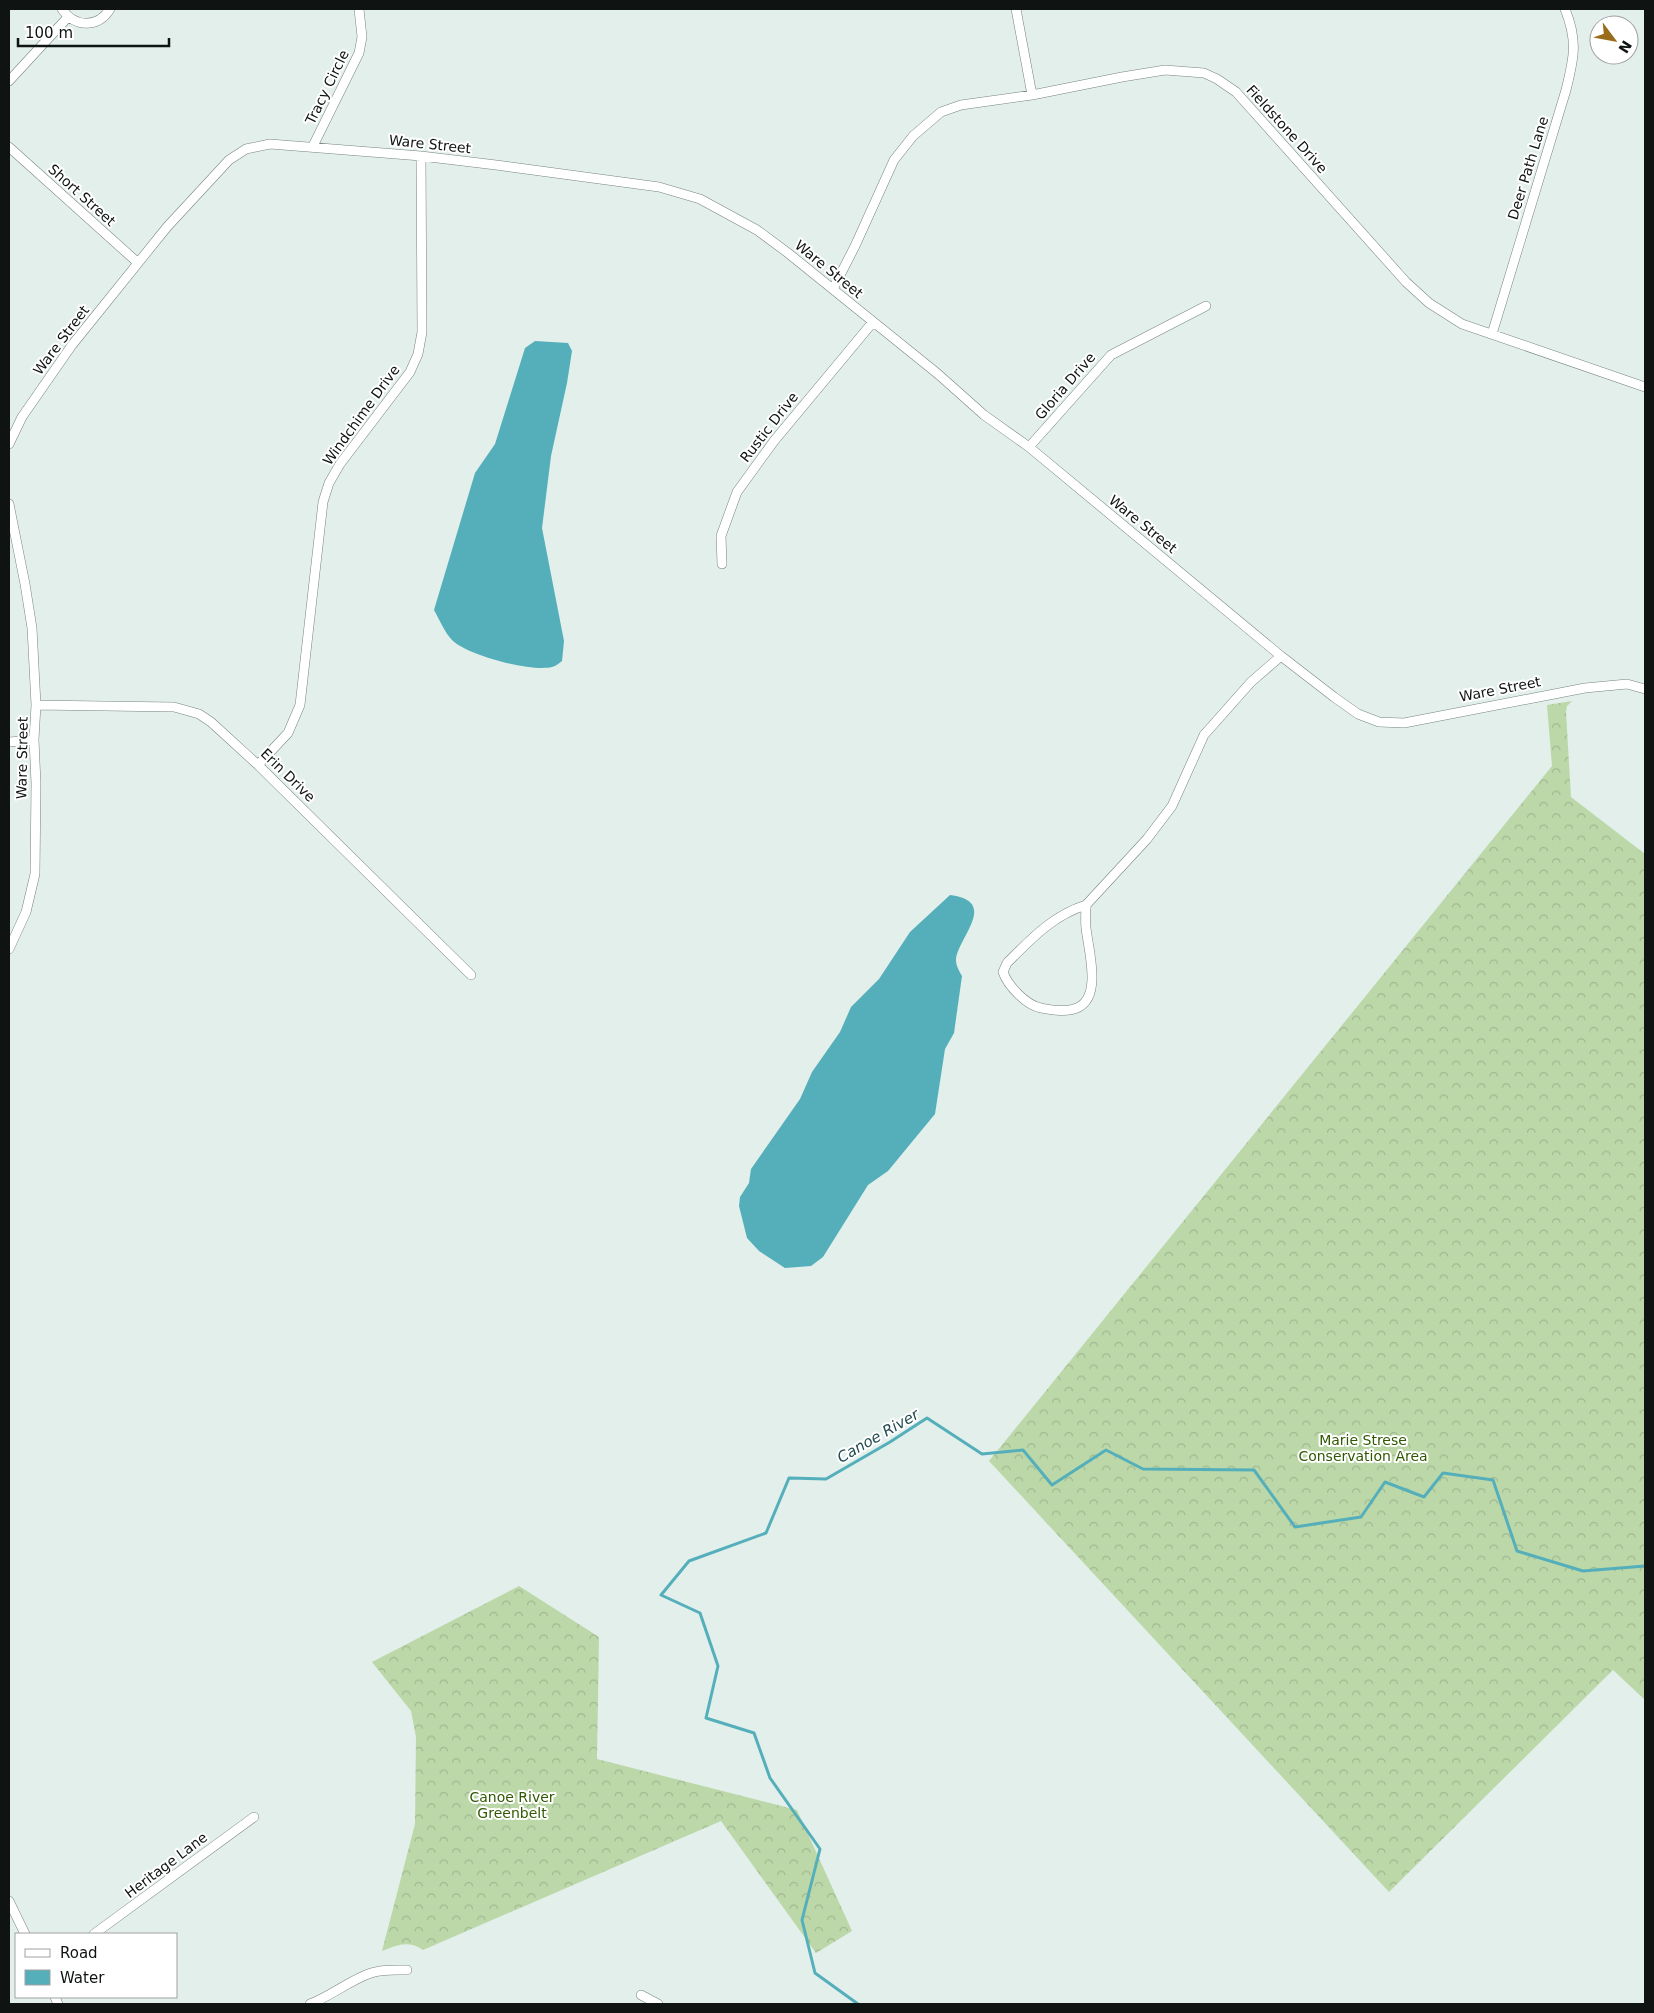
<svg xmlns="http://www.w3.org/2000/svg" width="1654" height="2013" font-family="'DejaVu Sans',sans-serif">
<defs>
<pattern id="forest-crowns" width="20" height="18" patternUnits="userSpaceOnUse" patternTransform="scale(1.25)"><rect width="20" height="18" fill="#bcd8a9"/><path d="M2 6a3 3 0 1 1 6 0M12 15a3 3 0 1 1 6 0" fill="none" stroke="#a0b890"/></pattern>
</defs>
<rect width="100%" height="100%" fill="#e2efea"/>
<path fill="url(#forest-crowns)" d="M1572,701l-5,5 -1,6 5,85 74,57v846l-32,-30 -224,222 -400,-431 563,-695 -5,-61z
M519,1586l80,51 -2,122 200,51 55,121 -36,22 -95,-132 -298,129c-14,-10 -26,-5 -41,1l33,-127 1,-87 -5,-26 -39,-49z"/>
<path fill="#55afbb" d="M535,341l33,2 4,8 -5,32 -16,73 -9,72 22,113 -2,20c-3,2 -6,5 -10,6 -20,5 -84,-11 -100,-27 -7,-7 -13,-21 -18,-30l41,-137 20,-29 30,-96z
M950,895c45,6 15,35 7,59 -3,8 1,15 5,22l-8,57 -9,16 -10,65 -47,57 -20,14 -45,72 -12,9 -26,2 -26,-17 -12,-13 -8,-32 1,-9 9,-14 2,-14 49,-70 12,-27 28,-40 11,-25 28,-28 31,-47z"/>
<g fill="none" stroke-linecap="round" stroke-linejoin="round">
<path stroke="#55afbb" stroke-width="3" d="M858,2004l-43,-31 -13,-53 18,-71 -50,-71 -16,-45 -48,-15 12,-52 -18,-53 -39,-18 28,-34 77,-28 23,-55 37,1 64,-37 37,-24 55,36 41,-4 29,35 54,-35 37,19 111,1 41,57 66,-10 24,-35 39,15 19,-24 50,7 24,71 66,20 62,-5"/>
<g stroke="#78847f" stroke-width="10">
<path id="minor" d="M62,9c13,19 36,19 48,0
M1016,9l16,86
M9,81l59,-64
M313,146l46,-93 3,-16 -3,-28
M9,147l128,115
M833,289l22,-43 39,-86 19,-24 28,-24 20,-7 71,-10 90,-18 43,-7 39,3 13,6 19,13 170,190 23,21 33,21 183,63
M1492,334l74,-244c8,-32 12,-49 -1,-81
M9,444l13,-27 50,-72 95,-118 62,-67 17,-11 24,-5 151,12 75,9 163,22 41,12 57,31 31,23 150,121 46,41 45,32 252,209 53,41 24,17 21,8 25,1 181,-35 42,-4 18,5
M1029,447l82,-92 95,-49
M9,504l16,80 7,44 4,77 -2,35 2,43 -1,91 -9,38 -17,37
M722,564l-1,-28 16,-44 37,-51 99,-119
M36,705l138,2 25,7 12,8 47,43 213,210
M9,742l25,-2
M258,765l30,-32 12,-28 23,-203 6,-19 11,-19 70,-92 8,-18 4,-22 -1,-176
M1086,905c0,7 -1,15 0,23 2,20 16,67 -7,79 -11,6 -27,3 -38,1 -15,-3 -33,-22 -38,-36l4,-9c23,-23 46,-48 79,-58l61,-66 25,-33 32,-71 47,-53 30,-26
M9,1901l16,33
M94,1934l160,-117
M641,1995l17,9
M55,1997l3,7
M310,2004c21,-8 40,-24 61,-31 11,-4 23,-3 36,-3"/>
</g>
<use href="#minor" stroke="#fff" stroke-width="9"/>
</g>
<g text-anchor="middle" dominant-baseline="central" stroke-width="4" stroke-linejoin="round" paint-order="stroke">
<g font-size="14" fill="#0f1412" stroke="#fff">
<text transform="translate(327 87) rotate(-64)">Tracy Circle</text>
<text transform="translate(1287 129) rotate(48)">Fieldstone Drive</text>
<text transform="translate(430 144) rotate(6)">Ware Street</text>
<text transform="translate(1528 168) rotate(-73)">Deer Path Lane</text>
<text transform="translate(82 195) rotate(42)">Short Street</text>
<text transform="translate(829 269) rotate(39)">Ware Street</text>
<text transform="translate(61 340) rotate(-53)">Ware Street</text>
<text transform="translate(1065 386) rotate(-49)">Gloria Drive</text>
<text transform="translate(361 415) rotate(-54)">Windchime Drive</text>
<text transform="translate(769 427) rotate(-52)">Rustic Drive</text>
<text transform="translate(1143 524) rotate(39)">Ware Street</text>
<text transform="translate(1500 689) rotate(-11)">Ware Street</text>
<text transform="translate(22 758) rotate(-89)">Ware Street</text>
<text transform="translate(288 775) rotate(44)">Erin Drive</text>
<text transform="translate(166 1865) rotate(-37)">Heritage Lane</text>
</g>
<g font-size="14" fill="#305800" stroke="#fff">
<text x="1363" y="1440">Marie Strese<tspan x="1363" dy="16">Conservation Area</tspan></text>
<text x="512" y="1797">Canoe River<tspan x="512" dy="16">Greenbelt</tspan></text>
</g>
<g font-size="15" font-style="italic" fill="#234c52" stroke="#fff">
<text transform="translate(878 1436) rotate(-30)">Canoe River</text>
</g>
</g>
<rect width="1654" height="2013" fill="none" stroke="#0f1412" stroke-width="20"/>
<rect x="15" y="1933" width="162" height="65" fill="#ffffff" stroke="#9fa1a0"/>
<rect x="25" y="1949" width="25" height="8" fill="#ffffff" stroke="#9fa1a0"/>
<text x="60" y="1958" font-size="15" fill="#0f1412">Road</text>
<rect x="25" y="1970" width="25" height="15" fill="#55afbb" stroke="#9fa1a0"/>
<text x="60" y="1983" font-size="15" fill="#0f1412">Water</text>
<g transform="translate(1614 40) rotate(122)"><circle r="24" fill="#ffffff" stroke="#9fa1a0"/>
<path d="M0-4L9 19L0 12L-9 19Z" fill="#986c1a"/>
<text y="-8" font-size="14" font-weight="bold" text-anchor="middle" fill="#0f1412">N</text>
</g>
<path d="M18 38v8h151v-8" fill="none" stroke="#0f1412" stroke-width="2.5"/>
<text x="25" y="38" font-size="15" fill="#0f1412" stroke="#ffffff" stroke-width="4" paint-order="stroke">100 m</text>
</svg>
